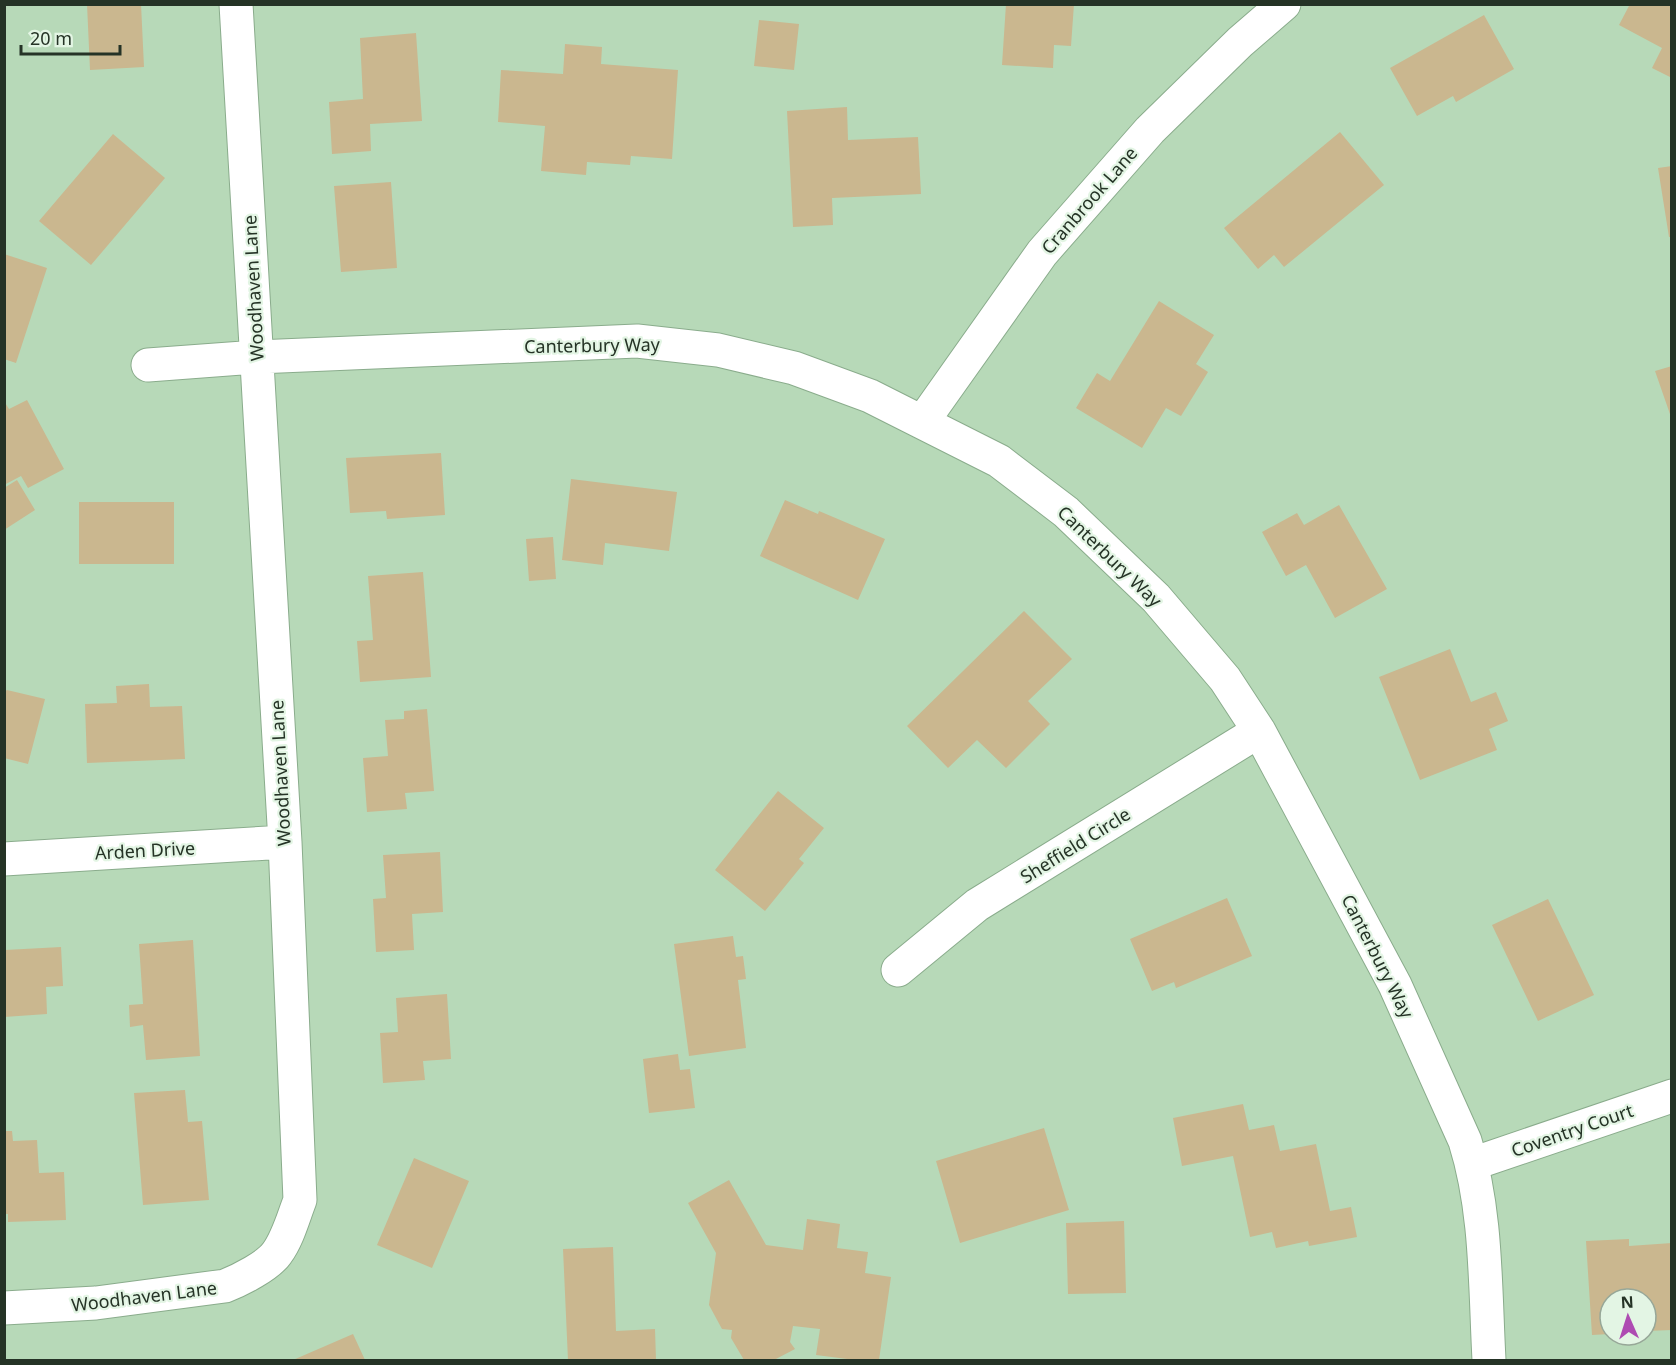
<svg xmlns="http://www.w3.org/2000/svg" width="1676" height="1365" font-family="'Noto Sans',sans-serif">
<rect width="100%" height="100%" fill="#b7d9b8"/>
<path fill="#cab78f" d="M87,4h54l3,63 -54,3z
M1006,4h68l-3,42 -17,-1 -1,23 -51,-3z
M1630,4h42v74l-20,-10 10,-20 -43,-23z
M1484,15l30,54 -58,33 -3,-6 -36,20 -27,-48z
M759,20l40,4 -5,46 -40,-4z
M416,33l6,88 -52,3 1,27 -39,3 -3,-52 34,-3 -3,-61z
M565,44l37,3 -1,17 77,6 -6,89 -41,-3 -1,9 -43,-3 -1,13 -45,-4 4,-45 -47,-4 3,-52 62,4z
M847,107l1,33 70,-3 3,57 -89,4 1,27 -40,2 -6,-116z
M1340,132l44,53 -100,82 -10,-12 -16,14 -34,-41z
M113,134l52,44 -74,87 -52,-44z
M1672,166v71h-3l-11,-69z
M391,182l6,86 -56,4 -7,-86z
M4,254l43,14 -31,95 -12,-4z
M1159,301l55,34 -18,29 12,8 -27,44 -15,-8 -24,40 -66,-40 21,-35 13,8z
M1672,366v51h-1l-16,-46z
M27,400l37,69 -36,19 -7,-12 -17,9v-84l5,8z
M441,453l4,62 -58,4 -1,-8 -36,2 -4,-55z
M571,479l106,13 -8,59 -64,-8 -2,22 -41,-5z
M17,480l18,30 -31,20v-42z
M785,500l33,14 1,-3 66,28 -27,61 -98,-44z
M79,502h95v62h-95z
M1339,505l48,84 -52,29 -29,-53 -20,11 -24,-44 35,-19 7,12z
M553,537l3,42 -27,2 -3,-42z
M423,572l8,105 -71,5 -3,-41 16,-1 -5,-64z
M1024,611l48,48 -44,42 22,23 -44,44 -29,-28 -29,28 -41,-42z
M1450,649l21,53 25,-10 12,29 -19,8 8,21 -77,30 -41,-103z
M149,684l1,23 32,-1 3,53 -98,4 -2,-59 32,-1 -1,-17z
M7,690l38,9 -17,65 -24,-6v-66z
M427,709l7,82 -29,2 2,16 -40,3 -4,-54 25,-2 -3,-36 19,-1v-8z
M778,791l46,37 -25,31 5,4 -39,48 -50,-41z
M440,852l3,60 -31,2 2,36 -38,2 -3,-53 13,-1 -3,-43z
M1227,898l25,58 -76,32 -2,-6 -22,9 -22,-52z
M1548,899l46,96 -56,26 -46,-96z
M733,936l3,21 7,-1 3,23 -8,1 8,68 -57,8 -15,-112z
M193,940l7,116 -54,4 -3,-35 -13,2 -1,-22 14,-1 -4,-60z
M61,947l2,39 -17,1 1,27 -43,3 1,-67z
M447,994l4,65 -28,2 2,19 -42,3 -3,-50 18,-1 -2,-34z
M678,1054l2,16 10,-1 5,39 -46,5 -6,-54z
M185,1090l3,32 14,-1 7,79 -66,5 -9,-112z
M1243,1104l6,26 25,-5 6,26 36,-7 14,67 21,-4 6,30 -48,9 -1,-5 -32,7 -4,-16 -22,5 -17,-81 -51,10 -9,-48z
M1044,1128l25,82 -109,33 -24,-82z
M4,1131h8l1,10 24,-1 2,33 25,-1 2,48 -58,2v-8h-4z
M414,1158l55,23 -37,87 -55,-23z
M729,1180l37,65 37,5 4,-31 33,5 -3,24 31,4 -3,21 26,4 -12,83h-24l-39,-5 4,-26 -27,-3 -3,16 5,7 -21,11h-30l-13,-22 1,-8 -10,-1 -13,-24 7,-52 -28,-50z
M1124,1221l2,72 -58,1 -2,-71z
M1629,1239v7l43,-3v87l-26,1v-32h-36v35l-18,1 -6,-94z
M613,1247l3,84 39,-2 1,31h-88l-5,-111z
M353,1334l12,26h-72z"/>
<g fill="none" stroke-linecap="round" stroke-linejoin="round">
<g stroke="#8aac8c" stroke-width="35">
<path id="street" d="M148,365l109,-8 380,-16 81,9 76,18 76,28 129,65 67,51 90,86 69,81 34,52 136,254 70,156c22,70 20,146 24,219
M923,421l119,-168 108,-123 90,-88 44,-38
M4,859l281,-17
M898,970l79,-65 282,-174
M1472,1164l200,-68
M4,1308l92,-5 129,-17c15,-6 43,-20 52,-33 11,-15 16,-35 23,-53l-15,-358 -49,-838"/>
</g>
<use href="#street" stroke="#fff" stroke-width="33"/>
</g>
<g text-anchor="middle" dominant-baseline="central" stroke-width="4.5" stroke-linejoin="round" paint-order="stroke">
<g font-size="18" fill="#253326" stroke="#e3f5e4">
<text transform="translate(1089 200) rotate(-49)">Cranbrook Lane</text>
<text transform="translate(253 288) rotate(-93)">Woodhaven Lane</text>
<text transform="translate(592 345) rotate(-1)">Canterbury Way</text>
<text transform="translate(1110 556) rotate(44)">Canterbury Way</text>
<text transform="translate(280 773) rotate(-93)">Woodhaven Lane</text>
<text transform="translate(1075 845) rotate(-32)">Sheffield Circle</text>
<text transform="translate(145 850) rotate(-3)">Arden Drive</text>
<text transform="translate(1378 956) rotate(63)">Canterbury Way</text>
<text transform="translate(1572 1130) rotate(-19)">Coventry Court</text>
<text transform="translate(144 1296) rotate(-7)">Woodhaven Lane</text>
</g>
</g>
<rect width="1676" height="1365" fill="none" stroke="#253326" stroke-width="12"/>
<g transform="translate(1628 1317) rotate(357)"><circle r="28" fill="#e3f5e4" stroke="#97a798" stroke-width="1.5"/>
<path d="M0-4.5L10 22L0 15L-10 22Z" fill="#ae4bb2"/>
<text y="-9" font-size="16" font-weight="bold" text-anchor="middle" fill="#253326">N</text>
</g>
<path d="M21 45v9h99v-9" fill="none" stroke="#253326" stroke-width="3"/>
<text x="30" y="45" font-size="18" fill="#253326" stroke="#e3f5e4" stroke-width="4.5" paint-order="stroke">20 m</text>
</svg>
